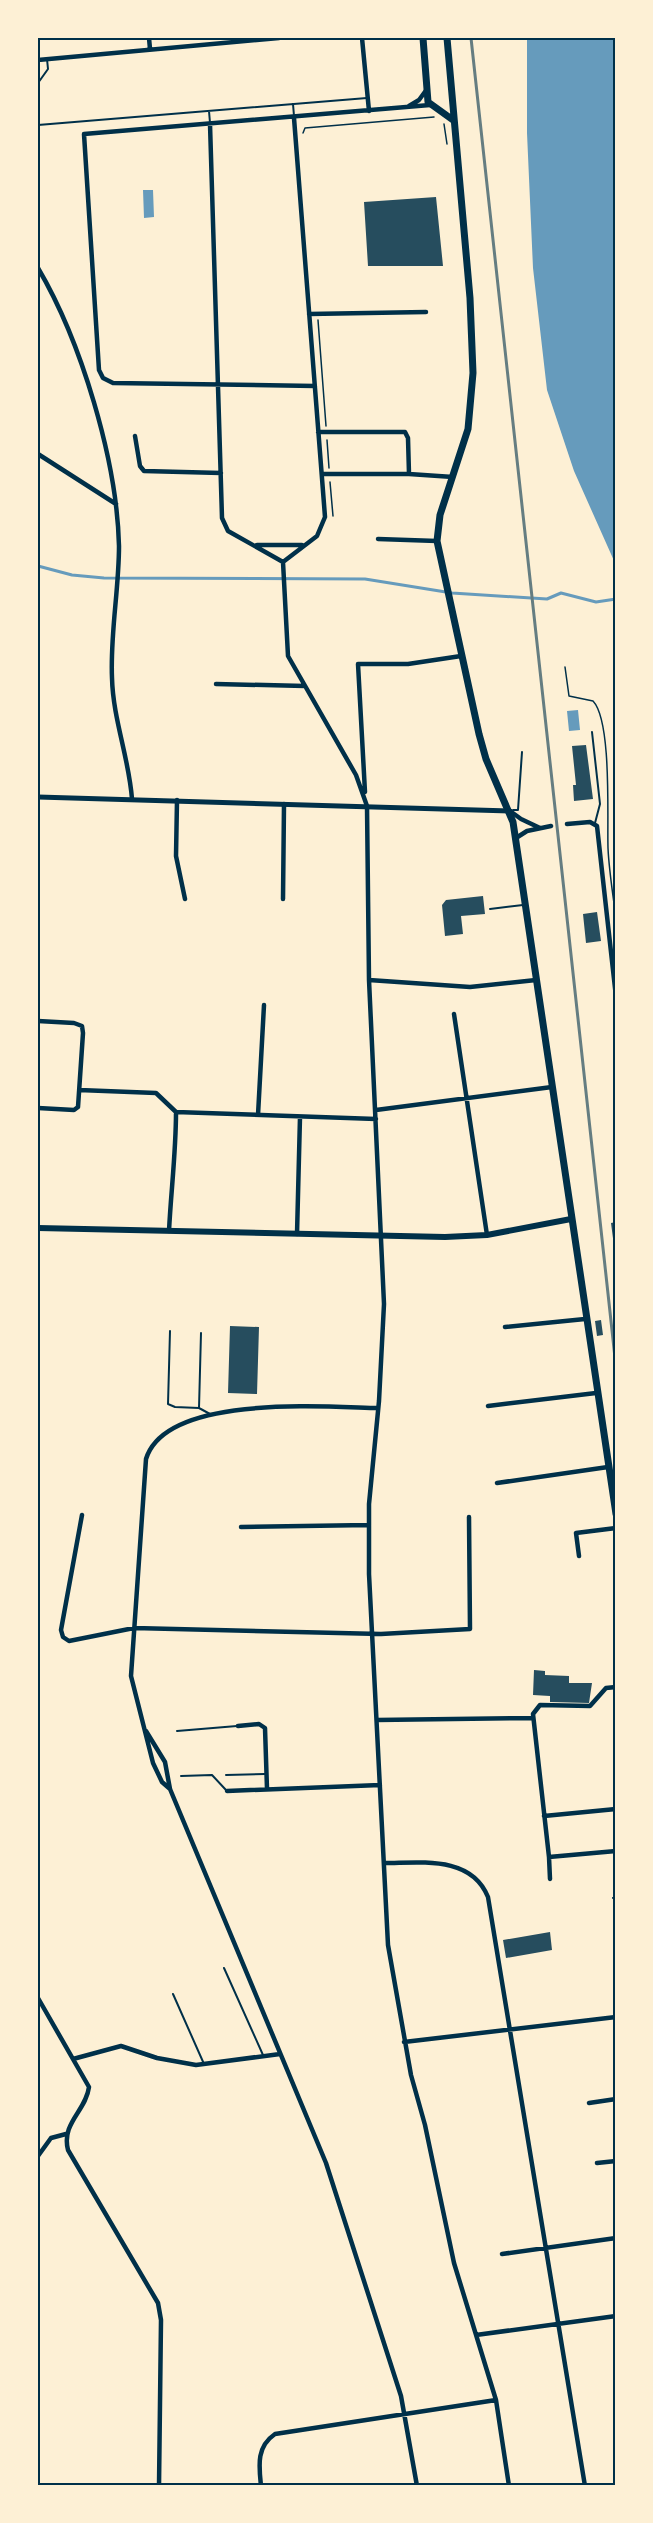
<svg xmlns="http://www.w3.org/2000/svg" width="653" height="2523" font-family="'PT Sans Narrow',sans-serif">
<rect width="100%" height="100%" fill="#fdf0d5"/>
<path fill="#669bbc" d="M527,38h88v525l-41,-92 -27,-81 -14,-122 -6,-135z
M143,190h10l1,27 -10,1z
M578,710l2,20 -11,1 -2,-20z"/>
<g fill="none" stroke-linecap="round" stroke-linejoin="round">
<path stroke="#669bbc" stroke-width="3" d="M38,566l34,9 32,3 261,1 87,14 95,6 14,-6 35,9 20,-3"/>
</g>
<path fill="#264d5e" d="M436,197l7,69h-75l-4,-64z
M586,745l7,54 -19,2 -1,-16h3l-4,-39z
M483,896l2,18 -24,2 2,18 -18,2 -3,-31 4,-5z
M597,912l4,29 -15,2 -3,-29z
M616,1222v24h-2l-3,-23z
M601,1320l2,15 -6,1 -2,-15z
M230,1326l29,1 -2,67 -29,-1z
M534,1670l11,1v4l24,1v7h23l-3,20 -39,-1v-6l-17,-1z
M550,1932l2,18 -46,8 -3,-18z"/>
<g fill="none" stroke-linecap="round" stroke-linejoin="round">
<path stroke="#003049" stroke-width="1.5" d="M444,124l3,20
M303,133l2,-5 129,-11
M318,320l8,106
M327,440l2,28
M330,482l3,34
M565,667l4,29 24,5c19,20 14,118 15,147 1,23 5,47 8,70"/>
<path stroke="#003049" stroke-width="2" d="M38,83l10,-14 -1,-10
M293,104l1,12
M209,111l1,12
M38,125l329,-27
M592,732l8,72 -5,19
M513,810h5l4,-58
M490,909l33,-4
M170,1331l-2,73 7,3 24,1
M201,1333l-2,75 11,6
M177,1731l60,-5
M226,1775l39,-1
M181,1776l31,-1 14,15
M613,1898l3,-1
M224,1968l39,87
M173,1994l31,70"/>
<path stroke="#003049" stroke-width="4.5" d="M149,38l1,11
M362,38l7,73
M38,60l241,-22
M409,106l10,-6 8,-11
M210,124l12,394 6,13 55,31
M38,268c43,73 79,192 81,278 0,44 -9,88 -7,132 1,41 17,80 20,121
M309,314l117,-2
M315,386l-202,-3 -10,-5 -4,-8 -15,-236 346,-29
M318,432h87l3,6 1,36 44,3
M135,436l5,30 4,5 77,2
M38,454l78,50
M322,474h87
M378,539l59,2
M257,545h45
M283,562l5,94 68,119 11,31 2,174 15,324 -5,97 -10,103v70l19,371 23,130 14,50 29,138 42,137 13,86
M283,562l34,-26 8,-19 -31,-399
M216,684l89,2
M365,792l-7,-128h50l53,-8
M177,800l-1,56 9,43
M510,811l11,8 19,9
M567,824l23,-2 7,4 19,171
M516,838l11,-7 24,-5
M283,899l1,-95
M369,980l101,7 66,-7
M454,1014l33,221
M38,1021l36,2 8,3 1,7 -5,74 -4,3 -36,-2
M79,1090l77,3 20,19
M376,1110l176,-23
M176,1112l200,7
M258,1115l6,-110
M169,1231c2,-40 7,-79 7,-119
M297,1234l3,-117
M505,1327l80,-8
M488,1406l108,-13
M497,1483l111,-16
M82,1515l-21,115 2,7 6,4 65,-13 247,6 89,-5 -1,-112
M241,1527l128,-2
M579,1556l-3,-23 40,-5
M616,1687l-10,1 -16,18 -50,-1 -7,9 16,143 67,-6
M377,1720l156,-2
M238,1726l21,-2 6,4 2,61
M146,1731l19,31 5,27 156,374 75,233 16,90
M170,1789l-8,-7 -9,-19 -22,-87 15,-217c20,-65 178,-52 232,-51
M227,1791l153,-6
M544,1816l72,-7
M549,1857l1,22
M384,1863c36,0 87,-8 104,34l97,589
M38,1998l51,89c-3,24 -28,36 -21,63l90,153 3,17 -2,166
M404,2042l212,-25
M73,2059l48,-13 36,12 39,7 84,-11
M589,2103l27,-4
M38,2156l13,-18 15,-4
M597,2163l19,-2
M502,2254l114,-16
M476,2335l140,-19
M261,2486c-2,-20 -5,-39 14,-52l221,-34"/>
<path stroke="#003049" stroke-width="5" d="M38,797l472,14"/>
<path stroke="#003049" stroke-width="6" d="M38,1228l407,9 42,-2 84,-16"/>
<path stroke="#003049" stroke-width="7" d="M423,38l5,64 25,18
M447,38l23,260 3,75 -5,56 -28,86 -3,26 42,193 7,25 27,63 103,692"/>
<path stroke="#657d81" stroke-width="3" d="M471,38l145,1329"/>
</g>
<rect width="653" height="2523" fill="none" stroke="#fdf0d5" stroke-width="78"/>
<rect x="39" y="39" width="575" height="2445" fill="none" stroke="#003049" stroke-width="2"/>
</svg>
